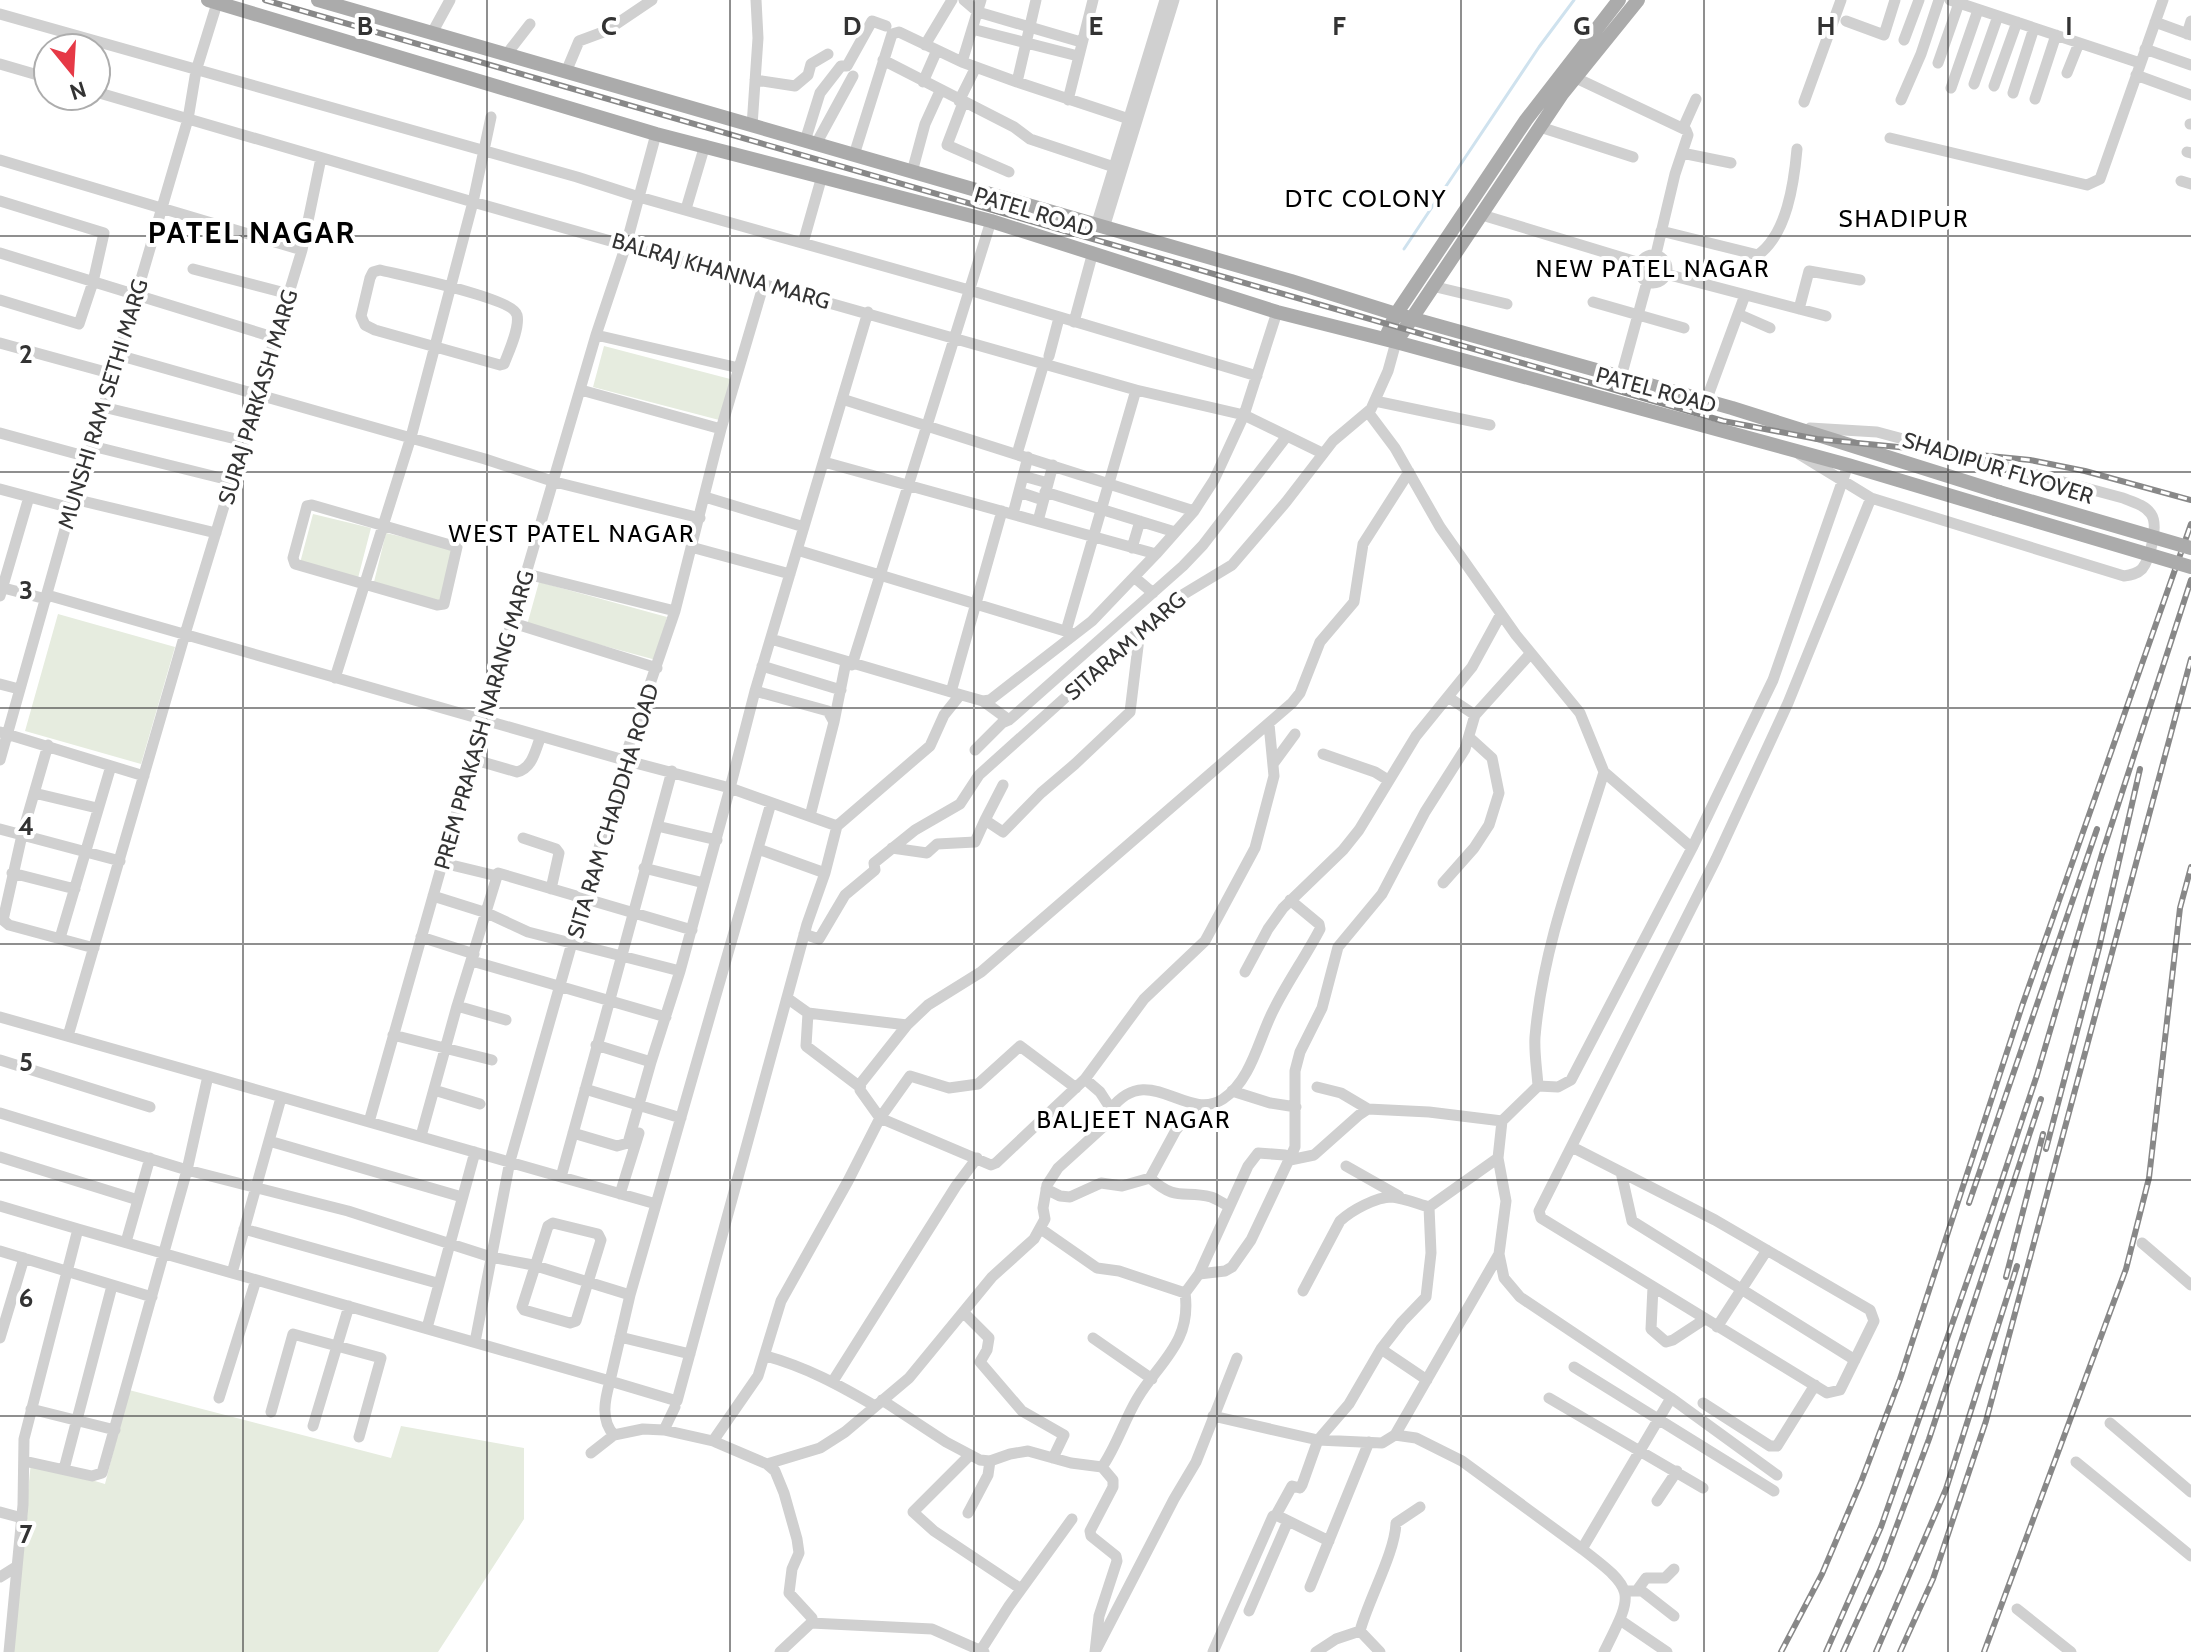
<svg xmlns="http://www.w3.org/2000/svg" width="2191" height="1652" font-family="Cabin,sans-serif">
<rect width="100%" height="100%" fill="#fff"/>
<path fill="#e6ecdf" d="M604,346l130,34 -11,41 -130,-34z
M313,514l58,14 -13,50 -58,-15z
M386,533l68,16 -14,54 -67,-17z
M539,582l128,35 -11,43 -129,-35z
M58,614l117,33 -34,117 -116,-33z
M129,1390l262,68 10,-32 123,22v71l-86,133h-426l19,-190 74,22z"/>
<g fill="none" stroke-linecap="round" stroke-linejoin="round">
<path stroke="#cfe2ee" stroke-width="3" d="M1404,249l135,-202 35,-47"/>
<path stroke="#d0d0d0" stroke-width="11" d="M964,0l14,12 103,30
M1950,0l190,63
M0,14l577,163 62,20 330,93 288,86
M1846,21l38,14 11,-35
M2155,22l36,13
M972,29l106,27
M432,33l18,-33
M2187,34l4,-13
M1904,40l15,-40
M925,45l27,-45
M2145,49l46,16
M506,55l24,-31
M883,60l131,67 16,12 84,28
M962,62l19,-62
M1938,63l21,-60
M0,64l48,14
M566,72l13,-31 27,-10 46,-31
M2067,73l12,-30
M2136,75l55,20
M1576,78l110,52 2,5 -13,39 -19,80
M755,80l40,6 13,-11 3,-11 17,-10
M923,82l14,-32
M1017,82l112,37
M1974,84l24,-68
M1994,86l23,-64
M1951,88l27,-78
M96,92l377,110 663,188 108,25 33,-103
M2013,93l21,-65
M2035,99l21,-64
M1068,100l25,-100
M1901,100l20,-46 18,-54
M959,101l17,-34
M1804,102l37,-102
M963,103l-16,42 62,27
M2190,124h1
M752,126l6,-88 -2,-38
M1540,127l93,30
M1683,128l13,-29
M1890,138l197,47 13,-6 63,-179
M805,141l15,-48 21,-27h6l25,-45 14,5
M816,144l37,-68
M2187,152l4,1
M1682,153l49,10
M854,155l38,-121 7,-2 63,30 55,20 19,-82
M0,160l302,90
M912,172l13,-48 15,-33
M2181,181l10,3
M0,201l104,32 -11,49 -14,42 -79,-24
M686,209l19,-64
M1482,215l158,48
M1096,226l69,-226
M1104,228l70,-228
M1661,231l97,24c29,-21 36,-72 39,-106
M803,243l19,-67
M0,253l276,85
M1639 269a14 14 0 1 1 28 0a14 14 0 1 1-28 0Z
M193,269l96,25
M380,270c20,5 133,28 137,45 3,13 -8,36 -13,49l-4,1 -125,-35 -10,-5 -4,-9 9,-38 3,-6z
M1666,274l160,42
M1432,286l75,18
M1593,302l91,26
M1799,309l10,-38 51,9
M1738,314l32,14
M1074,322l19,-70
M596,335l143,33
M0,343l113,31
M118,355l367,104 70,23 145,36
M1049,356l10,-38
M1621,377l26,-95
M581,390l140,39
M842,399l352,112
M1375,401l115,24
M1706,401l39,-106
M103,407l141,34
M1368,412l27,36 45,79 76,108 64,78 24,59c-27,88 -61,172 -69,265 -1,16 2,33 3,49
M0,433l88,24
M92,446l141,35
M1017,454l27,-91
M1799,454l72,44 253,78c7,-1 13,-2 18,-7 8,-10 17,-44 9,-55 -6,-9 -18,-12 -28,-16l-246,-66 -67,-4
M824,462l332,92
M1023,476l25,7
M0,489l71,19
M1019,492l24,8
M1045,492l130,40
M705,497l99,30
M74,499l142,34
M312,505l145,42 -13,57 -7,1 -142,-41 -2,-6 14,-52z
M1013,514l15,-57
M1038,521l15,-56
M691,547l99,27
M1132,548l8,-27
M797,550l278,84
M527,574l148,37
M1134,577l19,16
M0,587l46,12
M47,595l577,165 106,28 25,-97 113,-379
M0,596l29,-99
M513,623l144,45
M1066,631l70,-241
M771,639l180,53 32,9 7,-1 102,-79 64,-67 38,-43 20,-31 30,-65 78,38
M852,665l139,-444
M762,666l79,24
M335,678l76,-241 62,-235 18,-85
M0,684l19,5
M755,691l73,20 6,11 -24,94
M951,692l51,-181
M983,701l26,19
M1475,715l56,-62
M834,722l12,-60
M1269,724l5,52 -19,72 -50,93 -61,58 -59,80 -89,84 -5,2 -111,-47 -20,-28 1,-7 46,-58 21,-20 53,-33 311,-269 8,-10 20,-51 34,-40 9,-58 46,-72
M0,732l144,44
M48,745l-26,90 -19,85 6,5 85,23
M975,750l27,-27 7,-3 174,-154 20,-21 84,-109
M1323,754l52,18 13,8
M472,759l45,13c16,-4 18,-22 24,-36
M0,760l71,-252 21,-62 96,-327 8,-48 22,-71
M1273,764l22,-30
M1604,772l88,76
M34,793l63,15
M985,820l18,-35
M657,826l60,14
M837,826l93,-80 14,-31 16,-20
M0,829l120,32
M523,838l33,11 3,4 -8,36
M892,848l35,5 10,-9 38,-2 10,-22 18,12 38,-39 34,-29 55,-52 10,-82
M758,849l67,24
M443,863l54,13
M644,868l60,15
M12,873l63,16
M1443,883l31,-35 15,-23 10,-32 -7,-35 -22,-20
M433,896l54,17 41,19 152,39 -29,91 -55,-17
M804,934l15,5 26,-44 30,-25 -1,-7 41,-33 45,-26 19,-29 195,-175 58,-35 54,-63 47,-61 38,-32 17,-38 8,-29
M421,937l53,17
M60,938l51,-172
M472,961l194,56
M1245,972l23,-43 15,-21 60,-58 16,-20 57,-94 56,-69 29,-53
M787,998l21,15 -2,33 54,41
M457,1006l49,14
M808,1013l99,12
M0,1017l208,59 -21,94 -85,303 -10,3 -68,-15
M393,1035l99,25
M68,1036l117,-402 117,-384 19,-92
M0,1060l150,47
M208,1076l448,128
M1317,1087l24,6 27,16
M585,1089l96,29
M434,1090l46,14
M1232,1091l38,12 26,4
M1111,1109c38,-49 75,14 112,-10 29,-19 36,-62 51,-90 14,-28 32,-53 46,-80l-1,-5 -29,-24
M0,1113l187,57 161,41 143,46 42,8 97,30 141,-492
M369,1122l114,-402 113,-385 30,-90 30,-111
M573,1133l44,13 11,-3 23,-81
M421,1136l36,-130 41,-133 194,57
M269,1141l193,56
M1572,1147l143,73 155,90 4,11 -34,69 -13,3 -286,-175 -2,-7 177,-352 72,-156 83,-205
M0,1157l138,43
M1290,1160l24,-5 45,-40 9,-6 61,3 73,9
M1346,1166l53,30
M1621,1172l11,49 223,139
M561,1177c38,-135 74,-271 111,-406
M1150,1178l26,-48 20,-25
M1046,1189l14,7 10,1 31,-14 21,3 28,-8c26,24 34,12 61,19 6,2 13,7 18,9
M620,1194l19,-61
M0,1206l78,23
M553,1223l45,11 3,6 -25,81 -6,2 -46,-13 -2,-3 26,-81z
M244,1229l193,54
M1041,1229l56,39 22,3 66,22
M126,1242l24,-84
M2142,1243l49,42
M0,1251l152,46
M1499,1254l-104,181 21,3 46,23 120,88
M232,1273l49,-175
M1199,1274l26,-3 7,-4 19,-27 44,-93v-76l5,-19 22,-44 16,-61 44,-53 43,-82 40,-63 10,-34 -27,-18
M1653,1287l-2,42 15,13 7,-2 32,-21
M1303,1291l37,-70c12,-11 36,-24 52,-24 12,1 26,7 37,10l69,-49
M630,1295l-20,86 67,20 130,-477 18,-51 12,-47 -107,-38 -50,183
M964,1313l25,25 -2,12 -7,12 42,49 42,24 -11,23
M1717,1327l50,-77
M427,1328l48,-176
M620,1337l70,17
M0,1338l24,-80
M1093,1338l59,41
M475,1342l35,-181 114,-401 51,-149 46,-182 43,-146
M1381,1349l46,31
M766,1356c40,11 73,29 109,50
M1574,1367l200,124
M833,1381l123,-195 21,-28
M219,1398l37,-118
M1549,1398l154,90
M1671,1398l106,77
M882,1400l64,42 34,18 10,1 20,-7 18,-3 43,12 31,4 11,13v7l-23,44 1,5 25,20 1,5 -18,55 -4,36
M1703,1403l67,43h7l38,-61
M31,1409l84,21
M271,1412l22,-78 88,24 -22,79
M1213,1416l105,24 -16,45 -2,3 -8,-2 -16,29
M2110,1423l81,69
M313,1426l36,-120
M664,1430l11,-23
M1395,1435l-13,8 -64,-3 31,-36 32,-55 21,-27 24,-25 5,-44 -2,-46
M713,1441l45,-65 23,-75 67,-120 32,-63 30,-42 39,12 29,-4 42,-38 56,42
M591,1453l23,-18 29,-6 21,1 49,11 54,23 8,7 9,22 13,46 2,14 -7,16 -3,24 23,25 -1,5 -31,29
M970,1455l-57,57 21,19 87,58
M2076,1462l115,94
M767,1464l53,-16 25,-16 64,-54 83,-101 42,-38 11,-20 -2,-11 4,-23 11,-17 44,-40 7,-10 2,-9 -11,-17 -15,-13
M1102,1467c14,-20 22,-46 35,-68 21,-36 55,-56 48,-106l14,-19 49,-108 10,-13 27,2 5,5
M64,1469l48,-183
M1657,1501l20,-30
M0,1512l22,6
M968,1513l20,-38 2,-14
M0,1577l16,-10
M1310,1587l59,-145
M1638,1589l8,-11h19l9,-9
M1625,1591h17l32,25
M2017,1609l54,43
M1249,1611l39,-90
M1620,1620l47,32
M811,1623l121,6 52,23
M1360,1631c9,-33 35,-78 36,-108l24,-16
M1097,1648l77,-149 22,-37 41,-104
M981,1650l28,-44 63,-87
M9,1652l14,-147 1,-66 54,-210 532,152c-5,18 -10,39 4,54
M1213,1652l60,-136 3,-1 53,26
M1316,1652l20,-13 24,-8 20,21
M1604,1652c30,-60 33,-61 -22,-103l89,-151 -151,-101 -16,-19 -5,-24 7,-53 -8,-43 4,-37 36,-35 20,1 13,-7 121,-232 81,-168 75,-215"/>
<path stroke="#ababab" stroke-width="14" d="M208,0l448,134 335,87 286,91 119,30 452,123 147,44
M318,0l973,281 105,33 336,94 267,84
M1385,339l11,-25 130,-194 93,-120
M1396,342l166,-248 76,-94"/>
<g stroke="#888" stroke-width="6">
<path id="rail" d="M265,0l1458,421 94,18 213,21 55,11 106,29
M2046,1149l53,-201 41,-179
M1969,1203l128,-374
M2006,1277l37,-143
M1781,1652l41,-78 39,-92 39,-103 122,-373 169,-482
M1826,1652l55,-125 110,-314 46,-138 65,-221 89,-274
M1843,1652l38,-84 48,-129 112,-340
M1876,1652l70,-163 71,-223
M1900,1652l33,-73 53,-158 205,-762
M1984,1652l142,-383 23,-91 31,-270 11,-41"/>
</g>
<use href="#rail" stroke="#fff" stroke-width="3" stroke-dasharray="9" stroke-linecap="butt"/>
<path stroke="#ababab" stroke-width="14" d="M1999,492l192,56
M1995,509l196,58"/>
</g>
<path fill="none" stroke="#333" stroke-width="2" stroke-opacity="0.55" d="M243,0v1652M487,0v1652M730,0v1652M974,0v1652M1217,0v1652M1461,0v1652M1704,0v1652M1948,0v1652M0,236h2191M0,472h2191M0,708h2191M0,944h2191M0,1180h2191M0,1416h2191"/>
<g text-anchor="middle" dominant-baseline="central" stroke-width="8" stroke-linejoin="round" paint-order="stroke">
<g font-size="22" fill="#333" stroke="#fff">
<text transform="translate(1034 212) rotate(17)">PATEL ROAD</text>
<text transform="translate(721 271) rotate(16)">BALRAJ KHANNA MARG</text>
<text transform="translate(1656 390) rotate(15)">PATEL ROAD</text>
<text transform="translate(258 397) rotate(-73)">SURAJ PARKASH MARG</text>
<text transform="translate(103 404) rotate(-73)">MUNSHI RAM SETHI MARG</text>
<text transform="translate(1998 468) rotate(17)">SHADIPUR FLYOVER</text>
<text transform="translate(1125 646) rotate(-41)">SITARAM MARG</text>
<text transform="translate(484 720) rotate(-74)">PREM PRAKASH NARANG MARG</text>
<text transform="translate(613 811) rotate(-73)">SITA RAM CHADDHA ROAD</text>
</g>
<g font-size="24" letter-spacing="2" fill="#000" stroke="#fff">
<text x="1366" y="198">DTC COLONY</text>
<text x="1904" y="218">SHADIPUR</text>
<text x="1653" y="268">NEW PATEL NAGAR</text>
<text x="572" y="533">WEST PATEL NAGAR</text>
<text x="1134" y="1119">BALJEET NAGAR</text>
</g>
<g font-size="30" font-weight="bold" letter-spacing="2" fill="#000" stroke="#fff">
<text x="252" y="232">PATEL NAGAR</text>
</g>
</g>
<g font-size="26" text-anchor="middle" font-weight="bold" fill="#333" stroke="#fff" stroke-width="8" stroke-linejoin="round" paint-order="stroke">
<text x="365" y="35">B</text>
<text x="609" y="35">C</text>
<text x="852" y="35">D</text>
<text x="1096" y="35">E</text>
<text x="1339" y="35">F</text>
<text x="1582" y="35">G</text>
<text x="1826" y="35">H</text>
<text x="2069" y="35">I</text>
<text x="26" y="363">2</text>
<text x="26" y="599">3</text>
<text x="26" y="835">4</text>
<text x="26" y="1071">5</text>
<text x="26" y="1307">6</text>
<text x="26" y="1543">7</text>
</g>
<g transform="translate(72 72) rotate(162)"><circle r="38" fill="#ffffff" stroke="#adadad" stroke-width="2"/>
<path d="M0-6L14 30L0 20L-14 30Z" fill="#e63946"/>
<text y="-12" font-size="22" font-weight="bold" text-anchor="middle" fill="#333333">N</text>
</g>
</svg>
